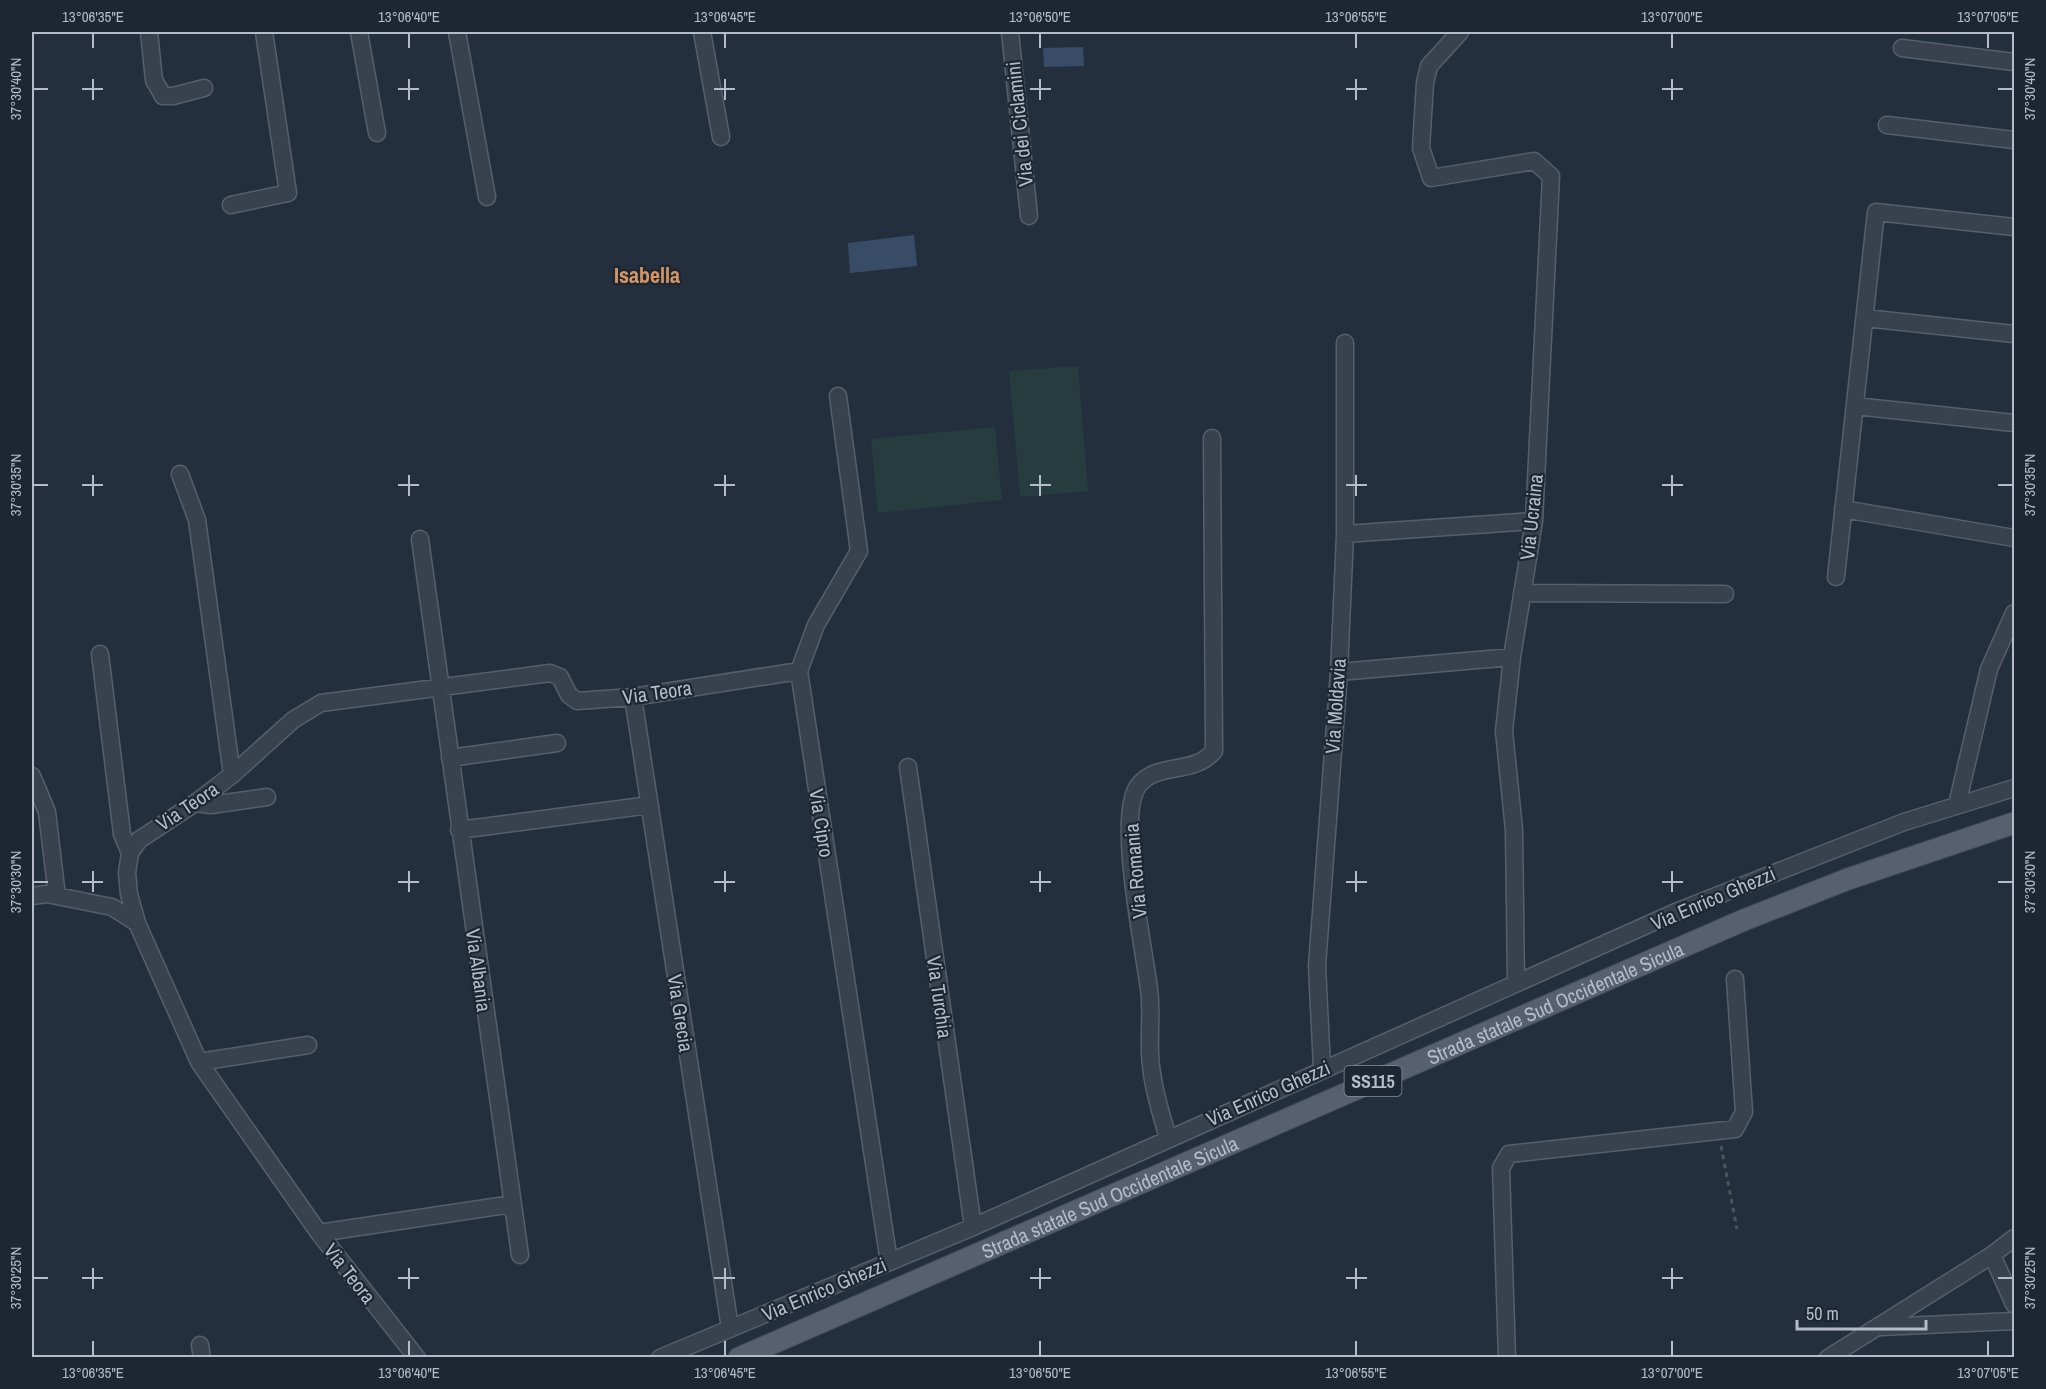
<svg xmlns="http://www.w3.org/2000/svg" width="2046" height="1389" font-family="'Archivo Narrow',sans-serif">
<rect width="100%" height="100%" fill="#242f3e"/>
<path fill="#263c3f" d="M1078,366l10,125 -68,6 -11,-126z
M995,427l7,73 -124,13 -7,-74z"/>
<path fill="#394c67" d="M1083,47l1,19 -40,1 -1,-19z
M914,235l3,31 -67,7 -2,-30z"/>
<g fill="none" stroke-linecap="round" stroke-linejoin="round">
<g stroke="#565f6c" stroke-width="19">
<path id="minor" d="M149,32l5,48 9,16h10l31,-8
M359,32l18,101
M457,32l30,165
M702,32l19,105
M1010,32l19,184
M1460,32l-31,34 -4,17 -4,65 10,30 103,-17 17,15 -17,345 -22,136 -8,74 10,99 2,153
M1902,48l112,14
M1887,125l127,15
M231,205l57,-12 -24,-161
M1865,318l149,16
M838,396l21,155 -43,74 -17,46 90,591
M1855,406l159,17
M180,474l17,46 35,255
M1843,509l171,29
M1345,534l189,-13
M420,539l100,716
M1836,577l40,-365 138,15
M1522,593l203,1
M100,654l22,180 8,19
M1339,672l173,-15
M633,697l97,631
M450,758l107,-15
M908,767l65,460
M32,776l15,36 10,84
M195,803l16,2 56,-8
M1957,805l32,-136 25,-56
M459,830l191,-25
M32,896l15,-2 65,13 25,16
M199,1062l109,-17
M1322,1068l-5,-102 22,-294 6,-138v-191
M1168,1138c-8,-28 -17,-56 -18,-85 -1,-21 2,-43 -1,-64 -5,-41 -33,-172 -11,-203 19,-25 55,-10 76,-35l-2,-313
M319,1233l193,-29
M1992,1255l22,49
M1880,1327l134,-6
M200,1345l2,13
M417,1358l-98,-125 -120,-171 -62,-139 -8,-29 -2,-21 3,-20 9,-13 56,-37 37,-28 61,-55 28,-17 229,-30 10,4 9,18 8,6 56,-4 166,-26
M660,1358l313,-131 705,-316 226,-89 110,-34
M1507,1358l-6,-190 8,-14 226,-25 9,-17 -9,-133
M1828,1358l164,-103 22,-17"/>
</g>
<g stroke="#414a57" stroke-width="23">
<g id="major">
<path id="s1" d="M739,1358l1005,-438 104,-41 166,-56"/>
</g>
</g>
<path stroke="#44595c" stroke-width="3" stroke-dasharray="4.5 4.5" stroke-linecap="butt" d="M1721,1146l16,83"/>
<use href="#minor" stroke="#38414e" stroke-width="16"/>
<use href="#major" stroke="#56606e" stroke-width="21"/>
</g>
<path fill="none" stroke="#b4bcc9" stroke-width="2" d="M93,33v15M409,33v15M725,33v15M1040,33v15M1356,33v15M1672,33v15M1988,33v15M93,79v21M409,79v21M725,79v21M1040,79v21M1356,79v21M1672,79v21M33,89h15M82,89h21M398,89h21M714,89h21M1030,89h21M1346,89h21M1662,89h21M1998,89h15M93,475v21M409,475v21M725,475v21M1040,475v21M1356,475v21M1672,475v21M33,485h15M82,485h21M398,485h21M714,485h21M1030,485h21M1346,485h21M1662,485h21M1998,485h15M93,871v21M409,871v21M725,871v21M1040,871v21M1356,871v21M1672,871v21M33,882h15M82,882h21M398,882h21M714,882h21M1030,882h21M1346,882h21M1662,882h21M1998,882h15M93,1268v21M409,1268v21M725,1268v21M1040,1268v21M1356,1268v21M1672,1268v21M33,1278h15M82,1278h21M398,1278h21M714,1278h21M1030,1278h21M1346,1278h21M1662,1278h21M1998,1278h15M93,1341v15M409,1341v15M725,1341v15M1040,1341v15M1356,1341v15M1672,1341v15M1988,1341v15"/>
<g text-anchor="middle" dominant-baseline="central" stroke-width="4.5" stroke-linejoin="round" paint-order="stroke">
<rect fill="#1d2633" stroke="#878f9c" stroke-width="1.5" x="1344.5" y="1066" width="57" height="30" rx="4.5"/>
<g font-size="18" font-weight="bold" fill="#b4bcc9">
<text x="1373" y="1081">SS115</text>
</g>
<g font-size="20" fill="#b4bcc9" stroke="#1d2633">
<text transform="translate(1019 124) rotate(-96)">Via dei Ciclamini</text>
<text transform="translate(1531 517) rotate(-84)">Via Ucraina</text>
<text transform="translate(657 692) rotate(-8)">Via Teora</text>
<text transform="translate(1335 706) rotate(-86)">Via Moldavia</text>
<text transform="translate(187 806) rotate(-34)">Via Teora</text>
<text transform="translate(822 823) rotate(81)">Via Cipro</text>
<text transform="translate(1135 871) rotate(-95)">Via Romania</text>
<text transform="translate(1713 898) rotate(-23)">Via Enrico Ghezzi</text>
<text transform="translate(479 970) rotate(82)">Via Albania</text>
<text transform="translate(940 997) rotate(82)">Via Turchia</text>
<text stroke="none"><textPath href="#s1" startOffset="890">Strada statale Sud Occidentale Sicula</textPath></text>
<text transform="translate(681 1013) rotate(81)">Via Grecia</text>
<text transform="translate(1268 1093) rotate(-24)">Via Enrico Ghezzi</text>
<text stroke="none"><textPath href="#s1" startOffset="404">Strada statale Sud Occidentale Sicula</textPath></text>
<text transform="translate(350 1273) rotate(52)">Via Teora</text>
<text transform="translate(824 1289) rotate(-23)">Via Enrico Ghezzi</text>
</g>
<g font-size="22" font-weight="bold" fill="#d59563" stroke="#1d2633">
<text x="647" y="275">Isabella</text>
</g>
</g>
<rect width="2046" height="1389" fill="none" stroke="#1d2633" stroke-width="66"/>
<path d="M1797 1320v9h129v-9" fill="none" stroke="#b4bcc9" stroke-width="3"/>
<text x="1806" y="1320" font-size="18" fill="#b4bcc9" stroke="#1d2633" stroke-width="4.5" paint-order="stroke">50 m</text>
<rect x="33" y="33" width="1980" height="1323" fill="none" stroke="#b4bcc9" stroke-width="2"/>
<g font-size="15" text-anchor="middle" fill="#b4bcc9">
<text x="93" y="22">13°06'35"E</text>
<text x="409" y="22">13°06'40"E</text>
<text x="725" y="22">13°06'45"E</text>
<text x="1040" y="22">13°06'50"E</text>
<text x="1356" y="22">13°06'55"E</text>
<text x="1672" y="22">13°07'00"E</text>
<text x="1988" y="22">13°07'05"E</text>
<text transform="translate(16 89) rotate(-90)" y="5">37°30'40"N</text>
<text transform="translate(2030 89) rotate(-90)" y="5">37°30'40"N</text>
<text transform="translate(16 485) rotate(-90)" y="5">37°30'35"N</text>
<text transform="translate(2030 485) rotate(-90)" y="5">37°30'35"N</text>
<text transform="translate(16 882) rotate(-90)" y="5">37°30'30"N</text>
<text transform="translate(2030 882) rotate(-90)" y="5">37°30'30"N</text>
<text transform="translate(16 1278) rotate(-90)" y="5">37°30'25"N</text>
<text transform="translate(2030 1278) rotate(-90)" y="5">37°30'25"N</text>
<text x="93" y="1378">13°06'35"E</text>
<text x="409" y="1378">13°06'40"E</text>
<text x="725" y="1378">13°06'45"E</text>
<text x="1040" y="1378">13°06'50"E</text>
<text x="1356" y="1378">13°06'55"E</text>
<text x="1672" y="1378">13°07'00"E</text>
<text x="1988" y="1378">13°07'05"E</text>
</g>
</svg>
